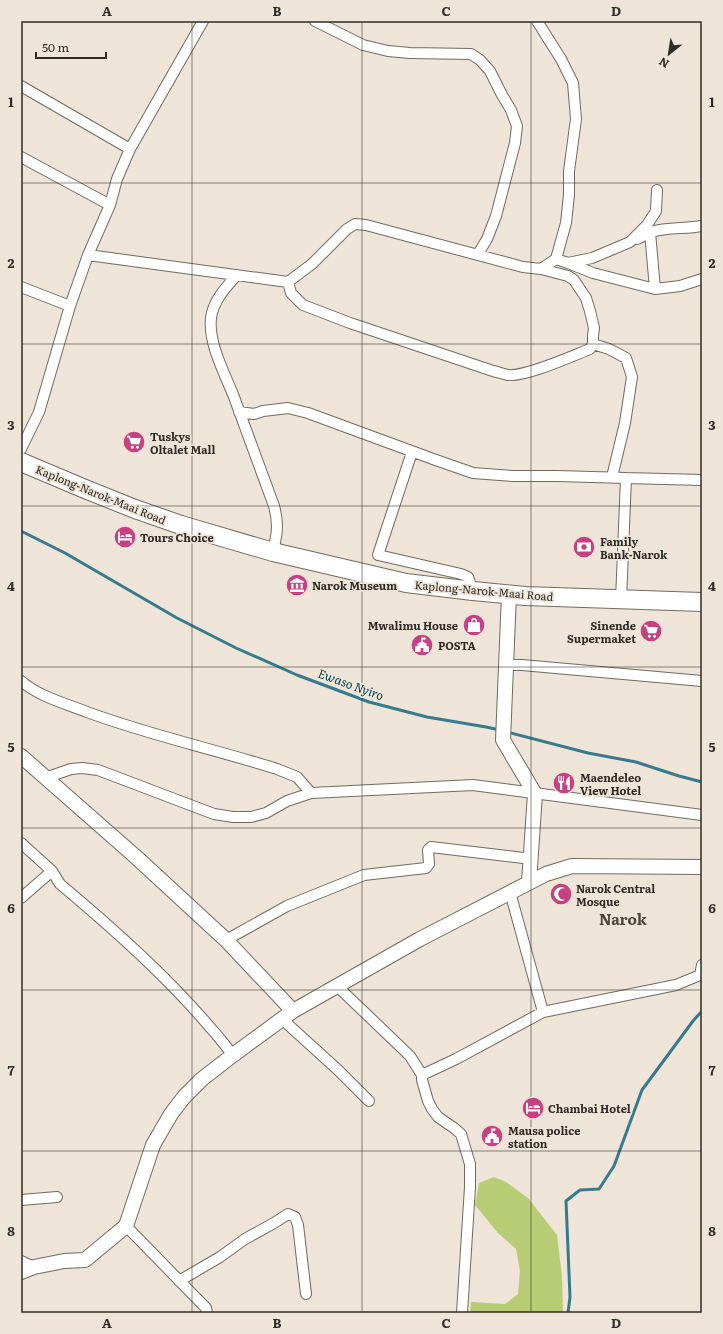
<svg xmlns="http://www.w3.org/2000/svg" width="723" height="1334" font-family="Literata,serif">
<rect width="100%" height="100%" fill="#eee4d7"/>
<path fill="#b8cc76" d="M494,1177l12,5 22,16 29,37 5,41 1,37h-93l1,-11 34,2 13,-10 2,-23 -4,-22 -18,-16 -23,-28 4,-22z"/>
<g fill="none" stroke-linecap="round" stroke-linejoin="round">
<path stroke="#367a8e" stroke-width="3" d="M21,531l44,22 112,65 59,30 61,27 72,27 58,15 59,10 14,3
M507,732l81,21 48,9 43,14 23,6
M568,1313l2,-16 -4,-96 14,-11 19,-1 15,-23 28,-76 51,-69 9,-10"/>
<g stroke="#736a5f" stroke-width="12">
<path id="street" d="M315,21l48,24 25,6 22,2 61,1 9,6 10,11 12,24 9,15 6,16 -2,17 -19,73 -9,23 -9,15
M537,21l24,38 12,24 3,36 -7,52v24l-3,28 -10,36 -15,10
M21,86l109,63
M21,157l89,48
M650,232l5,57
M637,239c5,-2 9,-5 14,-7 16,-5 34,-3 51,-6
M88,255l200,27 3,11 12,12 47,18 143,48c5,1 10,3 15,4 18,2 64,-19 82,-26l3,-5v-8l1,-8 -4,-17 -4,-13 -12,-18 -6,-4 -27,-7 -18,-2 -157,-42 -11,-1 -8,5 -35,35 -24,18
M556,259l12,4 24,-5 38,-16 17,-17 9,-14 1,-21
M568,263l25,10 62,16 25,-3 22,-7
M237,275c-11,12 -24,26 -26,43 -3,25 14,56 23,79 13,36 27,73 40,109 5,18 3,28 -1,46
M21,287l49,19
M593,344l16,5 17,9 6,19 -7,46 -13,54
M239,412l15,2 9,-3 25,-3 20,5 125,46 40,14 39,3h45l69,2 -5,122
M21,449l18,-37 31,-106 18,-51 22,-50 7,-26 13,-30 73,-128
M412,452l-34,103 83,19 7,3 5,14
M626,478l76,2
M505,665h17l180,16
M21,681c19,16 43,22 66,31 62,23 127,37 190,57l20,8 14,16
M45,778l26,-9 11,-1 16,2 116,44 19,3h18l15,-4 21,-12 24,-8 162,-8 229,30
M21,843l31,28 -31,27
M52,871l8,13c62,52 123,107 173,171
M226,940l61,-34 77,-31 62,-7 3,-4 -1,-14 3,-3 101,12
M337,986l73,70 12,19 34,-16 87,-47 -33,-120
M543,1012l133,-27 24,-10 2,-10
M283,1020l55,50 31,31
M422,1075v5l6,21 4,8 6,8 16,11 7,6 9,30v23l-8,126
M21,1200l36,-3
M126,1226l80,82 1,5
M21,1261l13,6
M179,1281l41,-24 25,-18 29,-16 14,-9 7,3 3,8 8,69"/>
</g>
<g stroke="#736a5f" stroke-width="16">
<path id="secondary" d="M509,594l-6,146 32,54 -6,88
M21,756l115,101 90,83 67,71
M21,1272l13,-5 30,-6 21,-1 41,-34 27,-81 18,-31 13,-17 18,-18 31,-24 60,-44 127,-72 126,-65 26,-8 130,1"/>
</g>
<g stroke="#736a5f" stroke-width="20">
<path id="highway" d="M21,462l64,27 50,20 46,16 92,27 133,31 67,8 52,5 177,6"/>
</g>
<use href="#street" stroke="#fff" stroke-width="10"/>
<use href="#secondary" stroke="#fff" stroke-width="14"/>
<use href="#highway" stroke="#fff" stroke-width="18"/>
</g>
<path fill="none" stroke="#2f2b26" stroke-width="1" stroke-opacity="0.55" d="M192,21v1292M362,21v1292M531,21v1292M21,183h681M21,344h681M21,506h681M21,667h681M21,828h681M21,990h681M21,1151h681"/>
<defs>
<g id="supermarket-disc" transform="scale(1.15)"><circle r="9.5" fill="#c64082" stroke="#eee4d7"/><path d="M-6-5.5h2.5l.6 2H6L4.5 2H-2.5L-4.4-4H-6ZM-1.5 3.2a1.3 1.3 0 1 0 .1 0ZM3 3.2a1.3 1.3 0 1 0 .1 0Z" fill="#fff"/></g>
<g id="hotel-disc" transform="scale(1.15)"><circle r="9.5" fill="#c64082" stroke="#eee4d7"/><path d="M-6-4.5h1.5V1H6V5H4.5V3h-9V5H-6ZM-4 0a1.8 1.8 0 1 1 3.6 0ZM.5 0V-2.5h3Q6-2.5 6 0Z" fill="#fff"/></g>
<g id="bank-disc" transform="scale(1.15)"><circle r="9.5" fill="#c64082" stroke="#eee4d7"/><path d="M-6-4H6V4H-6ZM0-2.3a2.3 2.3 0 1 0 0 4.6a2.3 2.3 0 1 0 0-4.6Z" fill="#fff"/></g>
<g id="museum-disc" transform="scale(1.15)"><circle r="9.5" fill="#c64082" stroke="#eee4d7"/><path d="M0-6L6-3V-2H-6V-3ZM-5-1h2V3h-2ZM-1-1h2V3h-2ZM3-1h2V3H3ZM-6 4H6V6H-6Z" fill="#fff"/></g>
<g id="shop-disc" transform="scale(1.15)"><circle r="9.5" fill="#c64082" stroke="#eee4d7"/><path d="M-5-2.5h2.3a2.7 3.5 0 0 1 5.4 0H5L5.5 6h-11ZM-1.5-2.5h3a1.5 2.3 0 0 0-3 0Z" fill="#fff"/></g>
<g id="civic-disc" transform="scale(1.15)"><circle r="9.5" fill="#c64082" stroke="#eee4d7"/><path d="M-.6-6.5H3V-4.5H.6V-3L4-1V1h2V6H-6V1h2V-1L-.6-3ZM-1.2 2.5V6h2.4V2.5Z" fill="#fff"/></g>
<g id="restaurant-disc" transform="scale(1.15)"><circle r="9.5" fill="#c64082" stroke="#eee4d7"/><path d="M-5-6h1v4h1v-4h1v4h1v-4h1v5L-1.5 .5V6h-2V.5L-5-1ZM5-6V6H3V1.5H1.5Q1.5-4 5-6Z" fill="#fff"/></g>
<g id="mosque-disc" transform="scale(1.15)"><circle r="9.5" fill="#c64082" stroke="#eee4d7"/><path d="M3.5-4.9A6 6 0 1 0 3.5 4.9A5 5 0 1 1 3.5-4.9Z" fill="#fff"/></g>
</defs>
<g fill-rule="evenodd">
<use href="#supermarket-disc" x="134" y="442"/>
<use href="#hotel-disc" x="125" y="537"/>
<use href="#bank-disc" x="584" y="547"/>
<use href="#museum-disc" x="297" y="585"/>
<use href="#shop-disc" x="474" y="625"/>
<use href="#supermarket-disc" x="651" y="631"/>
<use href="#civic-disc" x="422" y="645"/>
<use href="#restaurant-disc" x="564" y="783"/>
<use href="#mosque-disc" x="561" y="894"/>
<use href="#hotel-disc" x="533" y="1108"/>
<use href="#civic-disc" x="492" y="1136"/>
</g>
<g text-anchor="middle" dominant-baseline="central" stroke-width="3.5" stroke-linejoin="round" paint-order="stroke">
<g font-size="11" font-weight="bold" fill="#2f2b26" stroke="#eee4d7" text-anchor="start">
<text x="150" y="436">Tuskys<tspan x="150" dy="13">Oltalet Mall</tspan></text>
<text x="140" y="537">Tours Choice</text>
<text x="600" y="541">Family<tspan x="600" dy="13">Bank-Narok</tspan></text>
<text x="312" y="585">Narok Museum</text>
<text x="458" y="625" text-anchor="end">Mwalimu House</text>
<text x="636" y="625" text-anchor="end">Sinende<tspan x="636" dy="13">Supermaket</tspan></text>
<text x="438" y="645">POSTA</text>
<text x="580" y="777">Maendeleo<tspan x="580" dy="13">View Hotel</tspan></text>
<text x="576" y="888">Narok Central<tspan x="576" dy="13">Mosque</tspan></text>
<text x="548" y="1108">Chambai Hotel</text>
<text x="508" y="1130">Mausa police<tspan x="508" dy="13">station</tspan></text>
</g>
<g font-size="11" fill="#2f2b26" stroke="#eee4d7">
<text transform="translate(101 494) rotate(22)">Kaplong-Narok-Maai Road</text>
<text transform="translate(484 590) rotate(5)">Kaplong-Narok-Maai Road</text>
</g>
<g font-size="12" font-style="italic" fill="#034151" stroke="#eee4d7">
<text transform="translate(351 684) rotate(20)">Ewaso Nyiro</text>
</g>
<g font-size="15" font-weight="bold" fill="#4d453a" stroke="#eee4d7">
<text x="623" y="918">Narok</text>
</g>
</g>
<rect width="723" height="1334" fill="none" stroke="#eee4d7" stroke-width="44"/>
<g transform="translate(669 54) rotate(210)" stroke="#eee4d7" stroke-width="3" paint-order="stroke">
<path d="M0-3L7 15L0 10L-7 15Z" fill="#2f2b26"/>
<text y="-6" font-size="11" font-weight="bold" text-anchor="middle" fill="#2f2b26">N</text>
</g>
<path d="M36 52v6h70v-6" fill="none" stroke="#2f2b26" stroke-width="2"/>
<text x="42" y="52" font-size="12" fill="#2f2b26" stroke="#eee4d7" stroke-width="3" paint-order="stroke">50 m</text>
<rect x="22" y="22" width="679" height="1290" fill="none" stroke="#2f2b26" stroke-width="1.5"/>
<g font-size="13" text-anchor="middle" font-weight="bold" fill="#2f2b26">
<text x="107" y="16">A</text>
<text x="277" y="16">B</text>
<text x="446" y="16">C</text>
<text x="616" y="16">D</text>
<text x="11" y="107">1</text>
<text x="712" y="107">1</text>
<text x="11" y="268">2</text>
<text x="712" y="268">2</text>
<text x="11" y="430">3</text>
<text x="712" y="430">3</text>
<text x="11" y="591">4</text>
<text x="712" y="591">4</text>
<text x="11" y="752">5</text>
<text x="712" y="752">5</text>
<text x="11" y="913">6</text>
<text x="712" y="913">6</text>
<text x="11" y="1075">7</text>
<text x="712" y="1075">7</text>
<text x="11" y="1236">8</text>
<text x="712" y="1236">8</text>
<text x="107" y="1328">A</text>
<text x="277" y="1328">B</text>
<text x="446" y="1328">C</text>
<text x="616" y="1328">D</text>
</g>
</svg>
